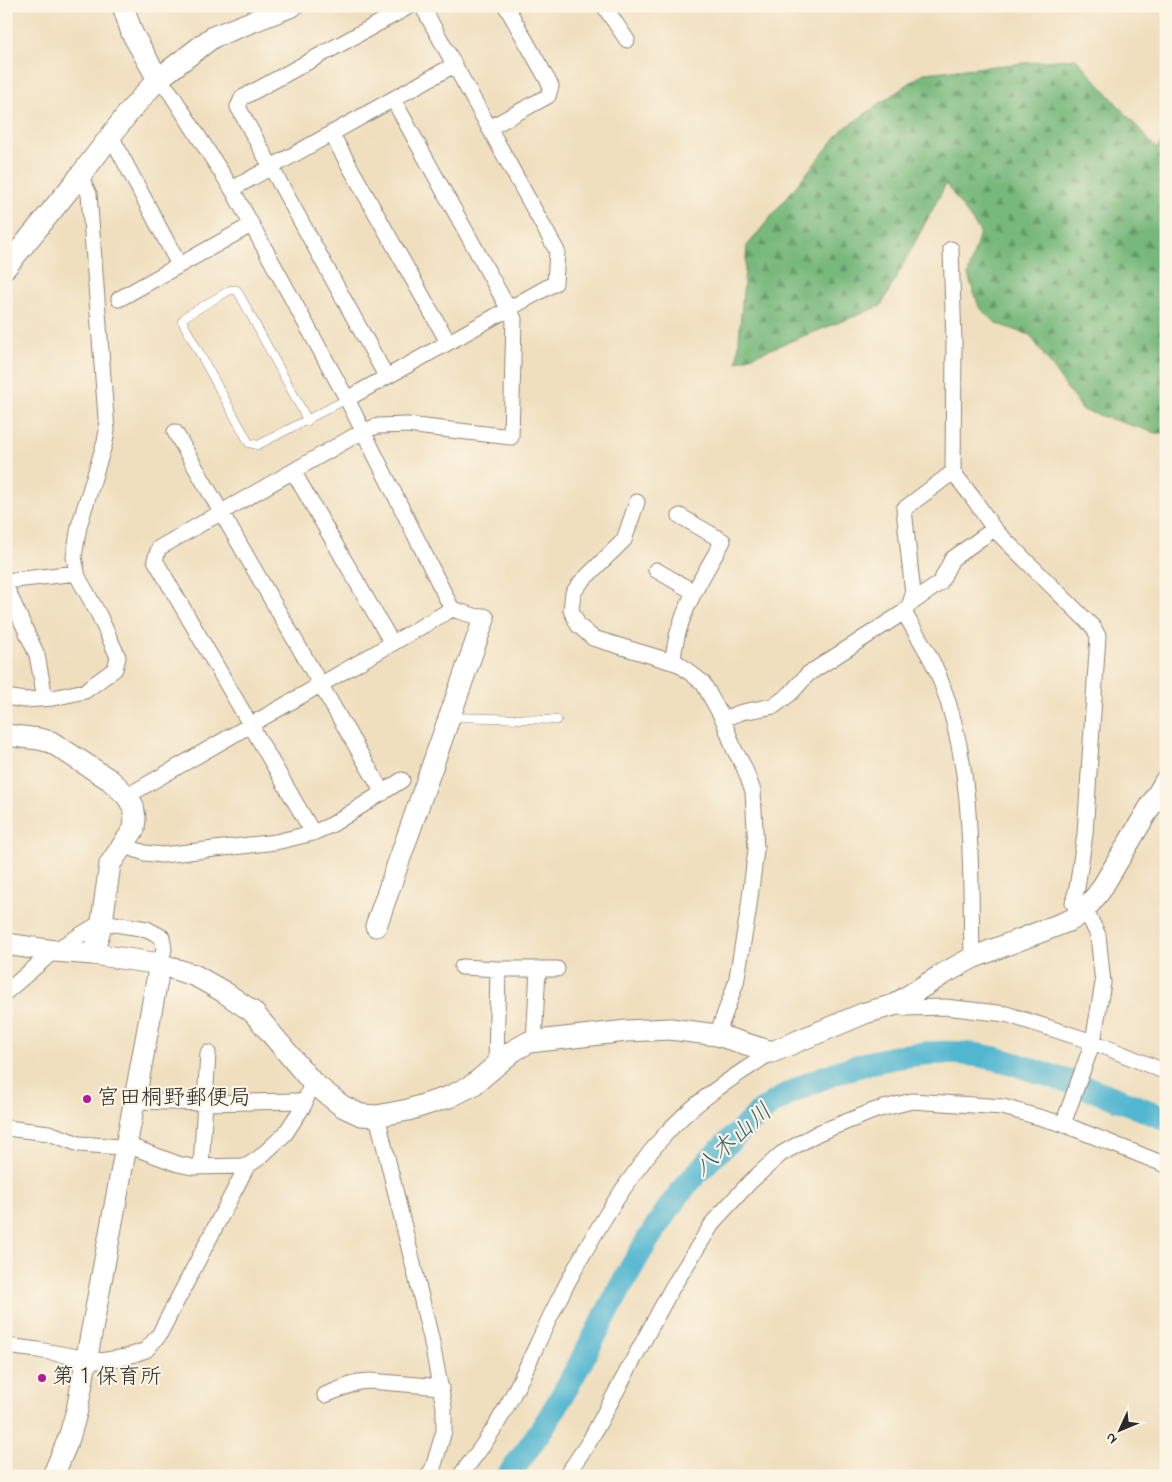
<svg xmlns="http://www.w3.org/2000/svg" width="1172" height="1482" font-family="'Indie Flower','Klee One',sans-serif">
<defs>
<pattern id="forest-firs" width="22" height="20" patternUnits="userSpaceOnUse" patternTransform="scale(1.25)"><rect width="22" height="20" fill="#77b87b"/><path d="M5 1l3.5 6h-7zM16 11l3.5 6h-7z" fill="#629665"/></pattern>
</defs>
<rect width="100%" height="100%" fill="#fcf5e5"/>
<filter id="ink" filterUnits="userSpaceOnUse"><feTurbulence type="fractalNoise" baseFrequency=".02" numOctaves="2"/><feDisplacementMap in="SourceGraphic" scale="10" xChannelSelector="R" yChannelSelector="G"/><feConvolveMatrix kernelMatrix="1 2 1 2 8 2 1 2 1" color-interpolation-filters="sRGB"/></filter>
<filter id="wash" filterUnits="userSpaceOnUse"><feTurbulence type="fractalNoise" baseFrequency=".0096" numOctaves="4" result="noise"/><feDisplacementMap in="SourceGraphic" scale="20" xChannelSelector="R" yChannelSelector="G"/><feGaussianBlur stdDeviation="1.12" result="paint"/><feColorMatrix in="noise" values="0 0 0 0 0 0 0 0 0 0 0 0 0 0 0 0 0 1.4 0 .05"/><feComposite in="paint" operator="in"/></filter>
<g filter="url(#wash)">
<rect width="100%" height="100%" fill="#f0dfbf"/>
<path fill="url(#forest-firs)" stroke="#517253" d="M1076,58l81,91 9,-14v298h-10l-74,-23 -52,-75 -33,-11 -18,-17 -11,-32 12,-43 -34,-48 -65,122 -144,56 10,-116 95,-116 82,-57z"/>
<g fill="none" stroke-linecap="round" stroke-linejoin="round">
<path stroke="#51b6d0" stroke-width="24" d="M508,1476c14,-19 28,-38 41,-58 41,-67 72,-141 117,-206 21,-32 48,-58 77,-83 6,-6 12,-13 19,-18 58,-42 155,-69 226,-54 17,3 34,9 50,15 44,13 86,29 128,47"/>
</g>
</g>
<g filter="url(#ink)">
<g fill="none" stroke-linecap="round" stroke-linejoin="round">
<g stroke="#8e8575" stroke-width="9">
<path id="lane" d="M308,421l-71,-131h-7l-44,26 -4,5 67,122 9,2 89,-46
M451,717l106,3"/>
</g>
<g stroke="#8e8575" stroke-width="17">
<path id="street" d="M604,6l23,34
M158,79l12,13 62,97 115,210 105,210 32,10
M489,128l59,-32 3,-10 -45,-80
M331,133l117,209
M111,136l68,129
M232,189l222,-124
M951,249l3,94 -1,129 20,26 21,31 99,98 5,9 -13,198 -8,54 -4,15 17,16 8,16 5,48 -10,59 -30,82
M119,299l132,-74
M386,376l-148,-269 4,-9 168,-92
M347,399l208,-116 2,-32 -135,-245
M175,432l208,361
M293,471l99,172
M637,502l-13,38 -43,42 -8,11 -2,17 7,15 15,13 86,26 24,19 20,36 11,30 10,18 9,24 3,59 -8,63 -12,70 -19,52
M656,570l38,22
M6,581l71,-8
M6,587l31,68 8,43
M910,604l30,-21 12,-24 42,-30
M904,612c11,21 28,44 36,67 35,89 30,185 32,279
M673,662c2,-44 29,-84 50,-121l-43,-25
M6,697l18,3 29,-2 32,-7 30,-22 3,-12 -19,-42 -21,-38 -4,-20 5,-31 26,-84 2,-12 -18,-236 -9,-18
M723,719l19,-7 32,-6 17,-13 17,-19 96,-62 6,-8 3,-10 -9,-85 49,-37
M127,796l325,-187
M313,833l-158,-273 4,-12 204,-117 15,-5 29,-1 104,12 3,-118 -121,-220
M122,845l23,8 17,2 114,-13 37,-9 20,-9 69,-44
M462,967l36,2
M6,992l48,-41 48,-29 45,7 15,8 2,12 -4,15
M894,1005l11,3 40,-1 61,7 87,28 73,30
M534,1042l4,-73
M496,1065l2,-96h59
M135,1101l70,2 91,-2 8,4
M377,1116l54,222 13,69v24l-11,37 -5,8
M6,1128l43,5 30,11 56,4 43,16 14,3 55,-1 12,-8 26,-24 19,-29 8,-23
M201,1167l7,-114
M6,1346l32,4 62,11 26,-4 20,-7 13,-15 88,-169
M325,1395l33,-13 12,-1 71,6
M460,1476c8,-11 17,-22 25,-34 30,-43 49,-94 73,-141 29,-57 62,-114 104,-163 31,-36 71,-61 110,-86
M566,1476l23,-34 83,-154 42,-67 36,-39 31,-28 37,-21 58,-23 36,-9 91,6 60,17 103,41"/>
</g>
<g stroke="#8e8575" stroke-width="23">
<path id="secondary" d="M158,79l55,-42 79,-31
M6,267l74,-91 49,-64 29,-33 -26,-46 -9,-27
M6,735l33,4 12,3 59,38 17,16 6,10 2,12 -1,11 -24,35 -8,58 -9,32
M376,926l108,-307
M6,944l48,7 39,3 67,10 36,12 28,16 29,20 59,70 30,24 19,9 16,1 31,-6 41,-13 24,-12 40,-34 16,-9 98,-11 43,-2 47,6 55,17 93,-39 29,-8 49,-31 29,-16 99,-38 12,-8 17,-21 66,-111
M53,1476l16,-38 8,-28 83,-446"/>
</g>
<use href="#lane" stroke="#fff" stroke-width="8"/>
<use href="#street" stroke="#fff" stroke-width="15"/>
<use href="#secondary" stroke="#fff" stroke-width="21"/>
</g>
</g>
<g fill="#b5179e" stroke="#fcf5e5" stroke-width="2">
<circle cx="87" cy="1099" r="5"/>
<circle cx="42" cy="1378" r="5"/>
</g>
<g text-anchor="middle" dominant-baseline="central" stroke-width="4.5" stroke-linejoin="round" paint-order="stroke">
<g font-size="22" fill="#2b2b2b" stroke="#fcf5e5" text-anchor="start">
<text x="97" y="1099">宮田桐野郵便局</text>
<text x="52" y="1378">第１保育所</text>
</g>
<g font-size="24" font-style="italic" fill="#385c65" stroke="#fcf5e5">
<text transform="translate(734 1141) rotate(-42)">八木山川</text>
</g>
</g>
<rect width="1172" height="1482" fill="none" stroke="#fcf5e5" stroke-width="25"/>
<g transform="translate(1120 1430) rotate(226)" stroke="#fcf5e5" stroke-width="4" paint-order="stroke">
<path d="M0-4L9 19L0 12L-9 19Z" fill="#2b2b2b"/>
<text y="-8" font-size="14" font-weight="bold" text-anchor="middle" fill="#2b2b2b">N</text>
</g>
</svg>
